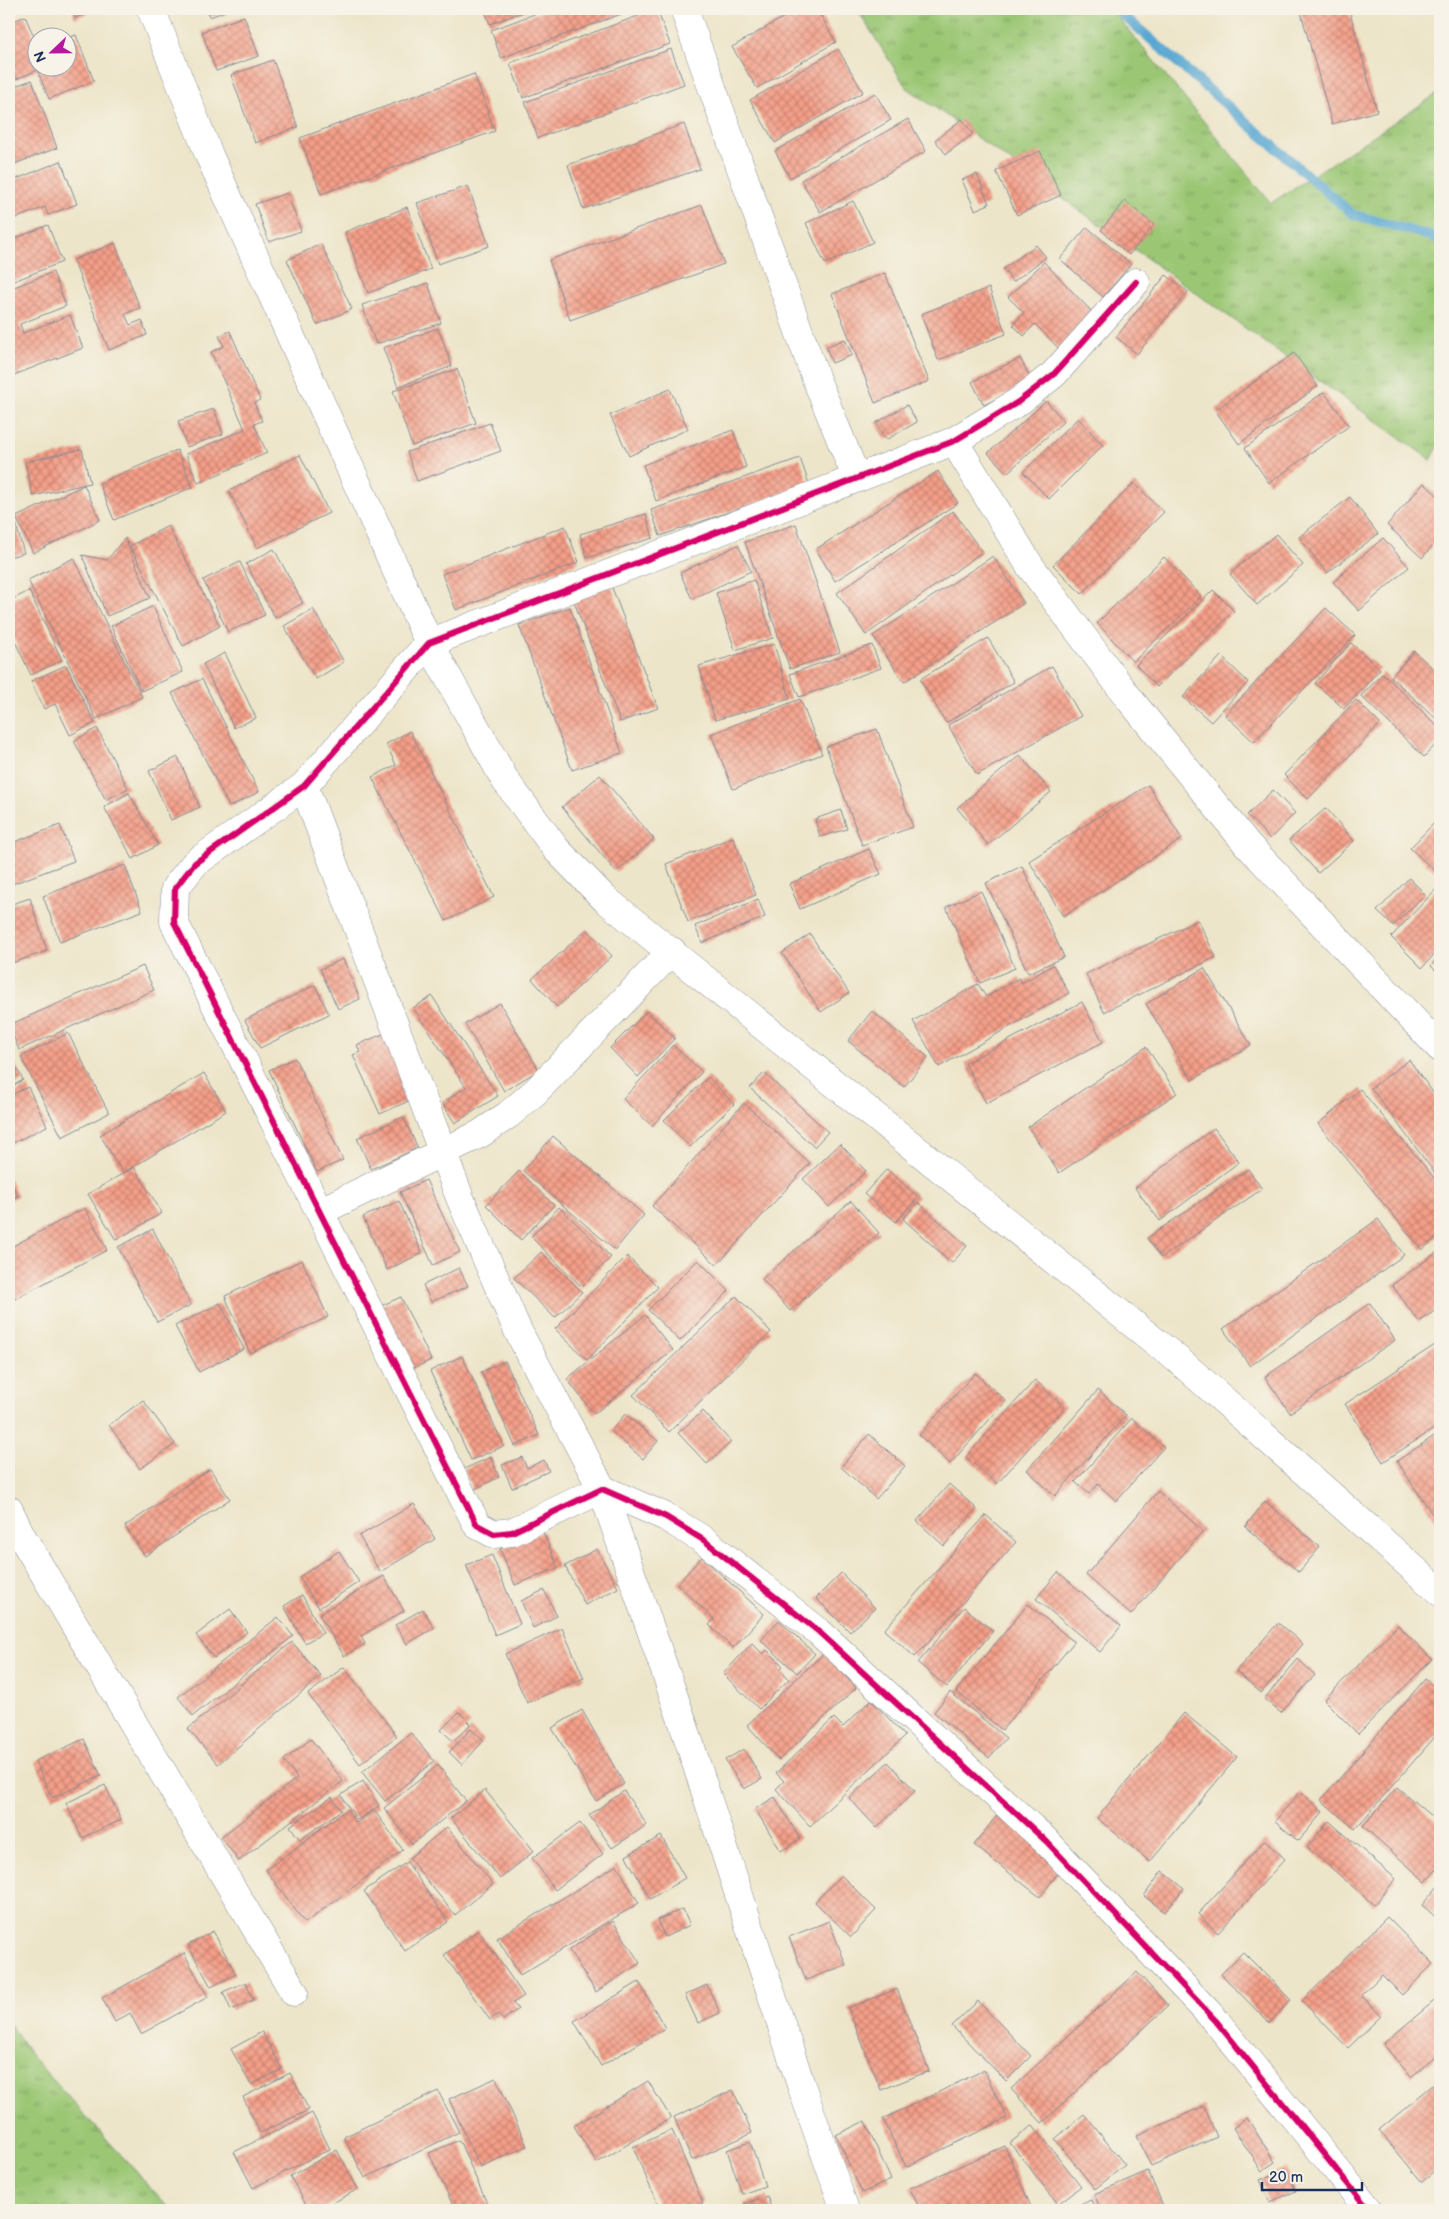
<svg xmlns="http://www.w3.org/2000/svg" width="1449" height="2219" font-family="'Balsamiq Sans',sans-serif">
<defs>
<pattern id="grass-tufts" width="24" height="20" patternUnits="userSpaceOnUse" patternTransform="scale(1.25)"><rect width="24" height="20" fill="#9bc774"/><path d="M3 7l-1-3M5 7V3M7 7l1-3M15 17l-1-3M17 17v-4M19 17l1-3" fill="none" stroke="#7ea262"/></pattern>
<pattern id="building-cross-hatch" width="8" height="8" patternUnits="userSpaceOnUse" patternTransform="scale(1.25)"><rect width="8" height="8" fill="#f59f88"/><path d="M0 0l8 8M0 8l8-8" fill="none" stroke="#c68272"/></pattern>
</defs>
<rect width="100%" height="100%" fill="#f7f3e8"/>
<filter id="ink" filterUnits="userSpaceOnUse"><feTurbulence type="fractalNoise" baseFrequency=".02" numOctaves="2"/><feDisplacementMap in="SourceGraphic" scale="10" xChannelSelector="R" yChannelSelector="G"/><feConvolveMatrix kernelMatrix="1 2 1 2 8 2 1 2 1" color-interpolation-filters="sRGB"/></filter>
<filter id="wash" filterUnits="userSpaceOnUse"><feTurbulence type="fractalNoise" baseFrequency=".0096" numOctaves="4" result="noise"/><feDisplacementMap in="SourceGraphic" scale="20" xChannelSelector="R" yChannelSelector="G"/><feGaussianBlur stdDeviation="1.12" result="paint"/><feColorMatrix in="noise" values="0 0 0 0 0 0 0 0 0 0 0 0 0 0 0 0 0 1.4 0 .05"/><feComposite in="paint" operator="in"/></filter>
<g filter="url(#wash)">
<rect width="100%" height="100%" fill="#ede5c9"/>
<path fill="url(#grass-tufts)" stroke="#5b7b69" d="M857,9h254l160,194 169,-111v351l-9,17 -525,-373z
M9,2022l24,36 138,152h-162z"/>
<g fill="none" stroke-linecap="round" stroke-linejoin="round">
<path stroke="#58a7d2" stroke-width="10" d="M1116,9l236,205 88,25"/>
</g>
<g id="blocks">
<path fill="url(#building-cross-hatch)" d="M72,9h15l2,4 -14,5z
M207,9h24l-21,8z
M484,9h47l-41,15z
M548,9h87l-134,49 -10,-28z
M657,9l13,35 -147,54 -13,-35z
M798,9h19l19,33 -79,46 -25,-41z
M1300,9h49l28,102 -45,13z
M25,16l13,30v22h5l-34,14v-59z
M244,16l15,40 -43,15 -14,-39z
M76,35l18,46 -45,18 -11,-27 10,-4h20v-30z
M671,49l13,35 -146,54 -13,-36z
M838,49l25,43 -88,51 -25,-43z
M273,60l25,67 -43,16 -24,-68z
M474,74l21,57 -174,63 -21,-56z
M32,80l25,68 -48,18v-78z
M875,93l16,27 -101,58 -15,-27z
M908,119l18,32 -106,61 -19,-32z
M962,119l11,15 -27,20 -11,-14z
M684,124l16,45 -117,40 -15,-44z
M1040,151l21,44 -44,20 -21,-44z
M61,161l16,43 -29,11 -3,-8 -36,14v-39z
M977,174l12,30 -14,6 -13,-30z
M468,186l21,60 -51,18 -21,-61z
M287,193l14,38 -32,11 -14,-38z
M853,201l20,41 -48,22 -19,-41z
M1125,201l29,24 -25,30 -28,-25z
M702,205l22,59 -154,56 -21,-60z
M407,207l24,62 -63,24 -23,-61z
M48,225l14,37 -53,21v-42z
M1087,227l44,37 -28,33 -43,-38z
M115,243l25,65 -15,6 5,11 12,-5 5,15 -38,15 -36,-90z
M321,244l31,65 -35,16 -30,-65z
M1036,245l10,12 -33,25 -10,-13z
M1044,262l53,55 -35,35 -27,-28 -11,12 -11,-11 11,-12 -16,-16z
M53,272l13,34 -46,18 3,9 47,-18 13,33 -74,29v-88z
M885,273l44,108 -54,22 -43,-109z
M1166,275l22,17 -51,62 -21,-17z
M428,283l13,40 -65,21 -14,-39z
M989,288l17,46 -68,26 -17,-46z
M438,328l14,38 -54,21 -15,-39z
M230,331l30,69 -6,3 8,18 -8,3 13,29 -69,30 -12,-29 59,-25 -34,-77 13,-6 -5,-10z
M845,339l7,16 -20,8 -6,-16z
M1294,353l24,33 -79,58 -24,-34z
M1020,358l12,23 -48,24 -12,-23z
M457,369l19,54 -64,23 -19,-55z
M670,389l18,40 -59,27 -19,-41z
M1324,392l25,34 -80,57 -24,-35z
M1046,401l18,20 -57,52 -19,-20z
M907,405l10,17 -31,18 -10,-17z
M214,409l9,25 -36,13 -9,-26z
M1078,418l25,27 -54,54 -26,-27z
M490,423l11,28 -84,30 -10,-29z
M733,430l13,37 -90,34 -13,-36z
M82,449l8,34 -57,13 -8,-34z
M177,450l16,37 -79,33 -15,-37z
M300,455l29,58 -72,35 -28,-57z
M800,458l9,26 -149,52 -9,-26z
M938,471l20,32 -123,78 -19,-32z
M1134,483l30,29 -82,82 -29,-29z
M1424,483l16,15v39l-18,21 -35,-33z
M84,485l16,35 -67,33 -17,-36z
M1350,497l28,37 -51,39 -28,-36z
M9,511h3l12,42 -15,4z
M953,511l29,41 -116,83 -29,-42z
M646,514l7,24 -66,20 -7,-24z
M796,524l44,128 -50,17 -45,-127z
M168,526l52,100 -37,20 -53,-100z
M565,526l14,36 -123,48 -14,-36z
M1276,534l27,31 -46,40 -27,-31z
M125,538l25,60 -43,18 -25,-61 25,5z
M1383,538l26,29 -50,44 -26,-29z
M738,545l13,26 -59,28 -12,-26z
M274,549l29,54 -28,15 -29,-54z
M993,556l31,47 -120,79 -31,-46z
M1164,557l37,39 -68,66 -36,-39z
M74,558l68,139 -46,22 -68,-139z
M240,562l25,53 -37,17 -25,-52z
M754,580l19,58 -38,12 -19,-57z
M611,585l47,123 -38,14 -47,-123z
M1213,590l21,21 -77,76 -21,-22z
M29,591l33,69 -31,15 -22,-46v-28z
M153,606l30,66 -42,19 -30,-65z
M570,607l52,146 -50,17 -53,-145z
M1326,608l29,27 -101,107 -29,-27z
M313,609l31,53 -28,17 -32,-53z
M988,638l26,44 -68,41 -26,-44z
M1351,643l29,26 -36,40 -29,-26z
M774,644l16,55 -75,21 -16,-54z
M872,645l9,23 -82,29 -9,-23z
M1414,651l26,24v47l-49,-45z
M225,653l31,65 -22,10 -31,-64z
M1221,656l27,26 -37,40 -28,-25z
M66,665l29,58 -25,12 -15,-31 -11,5 -13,-28z
M1052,666l29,50 -104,59 -29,-50z
M1383,673l57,56v11l-16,17 -63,-61z
M202,679l57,113 -30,15 -57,-114z
M800,699l22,55 -89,35 -22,-55z
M1356,700l24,24 -72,75 -24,-24z
M97,728l31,60 -22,12 -32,-59z
M877,729l36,98 -51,18 -36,-98z
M410,731l84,166 -48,24 -74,-144 24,-12 -10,-21z
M1020,755l31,37 -63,53 -31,-37z
M178,757l22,50 -29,13 -22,-49z
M600,775l54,64 -38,33 -54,-65z
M1148,785l34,54 -119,77 -34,-55z
M1273,790l22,23 -25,26 -23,-24z
M129,793l29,52 -25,14 -29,-52z
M1326,808l28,33 -36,32 -29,-33z
M841,810l6,19 -27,8 -5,-18z
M1440,817v59l-30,-28z
M60,825l14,36 -62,23 -3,-10v-30z
M733,837l23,58 -68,27 -22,-58z
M869,849l12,25 -81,35 -11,-25z
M125,865l17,46 -82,31 -17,-46z
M1022,866l42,91 -36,16 -42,-90z
M1409,878l16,16 -32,32 -16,-15z
M1440,885v63l-18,20 -31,-31z
M981,891l34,77 -35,15 -34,-76z
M30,898l17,53 -38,13v-59z
M758,899l7,18 -63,26 -7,-17z
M1198,920l18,37 -112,55 -18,-38z
M587,929l25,27 -55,51 -25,-28z
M810,934l39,59 -28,19 -39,-59z
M1440,956v19l-9,-9z
M343,959l17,40 -22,10 -18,-40z
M1053,965l16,28 -130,74 -26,-46 65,-37 8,13 33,-19 3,5z
M143,966l11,24 -135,60 -10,-25z
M1204,968l47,77 -59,35 -46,-76z
M315,985l14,29 -69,34 -15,-28z
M432,996l66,100 -43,27 -13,-20 24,-16 -53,-79z
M1082,1002l21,40 -117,61 -21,-40z
M500,1003l39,67 -35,21 -39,-67z
M647,1011l28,27 -37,39 -28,-29z
M872,1011l56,46 -24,30 -56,-46z
M68,1033l41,80 -47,24 -41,-80z
M383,1034l30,65 -33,15 -27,-59 7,-3 -3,-7z
M673,1045l29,27 -50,54 -29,-27z
M1146,1047l31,46 -118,80 -31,-46z
M9,1052l14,28 -14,8z
M295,1058l48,102 -26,12 -48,-102z
M1409,1060l31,42v78l-69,-92z
M204,1073l22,38 -103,62 -23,-38z
M764,1073l64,59 -14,15 -64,-59z
M708,1077l26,27 -44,43 -26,-27z
M28,1087l19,39 -38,19v-49z
M1360,1089l80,96v49l-18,16 -104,-126z
M744,1103l66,60 -93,102 -65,-59z
M403,1117l15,31 -47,21 -14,-31z
M1214,1128l25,34 -79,59 -25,-33z
M553,1136l91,79 -29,35 -92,-79z
M840,1144l26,27 -37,36 -26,-28z
M134,1167l28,46 -46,27 -28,-46z
M887,1169l31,28 -22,25 -32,-28z
M1248,1169l14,20 -101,69 -14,-20z
M519,1171l35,34 -33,35 -35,-35z
M9,1178l9,18 -9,4z
M426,1180l34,72 -27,13 -33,-73z
M399,1201l23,52 -35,17 -24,-53z
M851,1201l28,32 -89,78 -28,-32z
M918,1202l49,44 -15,17 -49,-44z
M559,1207l52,50 -29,30 -51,-50z
M85,1208l22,42 -98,52v-54z
M1378,1219l26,36 -154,111 -27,-37z
M153,1229l38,76 -34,17 -39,-75z
M1440,1250v57l-21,15 -27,-37z
M541,1252l41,40 -27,26 -41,-40z
M627,1256l31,31 -71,73 -32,-31z
M302,1260l26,57 -78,36 -25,-57z
M698,1260l31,31 -49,50 -32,-31z
M459,1268l9,18 -37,16 -8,-17z
M736,1296l35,36 -102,100 -36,-37z
M401,1297l30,63 -25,12 -30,-64z
M220,1303l24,46 -45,23 -24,-46z
M1370,1303l25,37 -105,73 -25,-36z
M645,1315l28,35 -79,64 -27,-35z
M1438,1343l2,4v78l-57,37 -38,-58z
M462,1356l42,90 -33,14 -41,-89z
M505,1361l34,74 -24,11 -34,-74z
M975,1373l31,28 -56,63 -31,-29z
M1035,1380l30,27 -68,77 -31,-27z
M1098,1390l28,25 -71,81 -28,-26z
M143,1400l32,44 -35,25 -31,-44z
M703,1411l28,31 -24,22 -29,-31z
M625,1414l33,27 -15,18 -32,-28z
M1132,1418l32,29 -48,54 -18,-17 -9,10 -14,-12z
M1440,1432v94l-43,-65z
M869,1434l36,32 -29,33 -35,-32z
M491,1457l8,20 -26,13 -9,-21z
M522,1457l5,11 17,-8 5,11 -37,17 -10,-23z
M210,1469l20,30 -85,57 -20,-30z
M949,1484l28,25 -33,37 -27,-25z
M1158,1491l45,40 -72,84 -45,-40z
M1265,1501l55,46 -21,25 -54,-45z
M414,1504l21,35 -55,33 -21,-36z
M986,1515l30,27 -101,115 -31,-27z
M543,1532l15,36 -43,17 -15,-36z
M597,1549l21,39 -33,17 -20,-39z
M339,1551l20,31 -40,26 -20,-31z
M492,1555l28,69 -25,11 -29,-70z
M702,1557l62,57 -31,34 -24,-23 5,-6 -37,-35z
M1058,1572l63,54 -21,26 -64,-53z
M841,1573l34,35 -25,24 -34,-34z
M384,1576l20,35 -43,25 4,8 -21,12 -25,-42z
M544,1590l13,26 -24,12 -12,-27z
M302,1595l21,38 -18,10 -21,-37z
M1028,1604l46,38 -72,88 -46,-39z
M964,1607l29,24 -46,56 -29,-24z
M230,1609l17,23 -33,26 -18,-23z
M423,1609l11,19 -27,16 -12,-19z
M278,1617l15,19 -100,80 -15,-19z
M779,1620l36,34 -18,19 -36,-33z
M1278,1623l25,21 -42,49 -25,-22z
M1398,1625l34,34 -74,75 -34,-34z
M562,1628l22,50 -57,25 -22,-49z
M292,1642l29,34 -103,88 -30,-35z
M752,1643l11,11 4,-4 16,16 -3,3 9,10 -30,30 -36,-35z
M824,1653l32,35 -77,72 -32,-35z
M1298,1659l17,16 -34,38 -17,-14z
M344,1667l53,69 -37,28 -52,-70z
M1425,1679l15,13v39l-85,98 -34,-29z
M950,1692l56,46 -17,20 -55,-46z
M871,1700l34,36 -95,90 -34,-37 8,-8 -8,-8 58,-55 9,9z
M582,1710l42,74 -28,17 -44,-73z
M459,1712l12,12 -18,17 -12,-11z
M1184,1713l53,44 -87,105 -53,-44z
M471,1729l13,11 -22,25 -13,-13z
M411,1733l23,28 -49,40 -23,-29z
M84,1739l17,37 -49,22 -17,-37z
M311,1739l32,42 -104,80 -18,-24 76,-59 -13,-18z
M744,1749l18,30 -18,10 -19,-29z
M888,1762l27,29 -38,37 -28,-30z
M438,1765l28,36 -54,43 -28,-36z
M363,1781l16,25 -22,14 -16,-25z
M105,1785l16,35 -39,18 -16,-35z
M1397,1787l43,37v41l-14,17 -63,-56z
M485,1790l49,61 -34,28 -49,-61z
M624,1791l23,34 -35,23 -23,-33z
M1300,1792l23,20 -25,29 -23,-20z
M332,1797l9,13 -41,30 -10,-14z
M775,1797l25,42 -19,12 -26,-42z
M347,1809l9,14 18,-13 29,40 -98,73 -39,-53z
M998,1814l66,51 -24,32 -66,-52z
M1329,1821l67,58 -22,26 -67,-58z
M580,1823l23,31 -48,36 -23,-32z
M447,1827l46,57 -38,31 -46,-57z
M661,1836l24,42 -35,21 -24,-43z
M1265,1840l20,19 -67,74 -20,-19z
M407,1862l41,60 -43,29 -41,-60z
M617,1865l22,38 -119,72 -23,-37z
M1162,1871l22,17 -19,24 -21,-16z
M841,1875l35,35 -25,27 -36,-35z
M1440,1884v37l-18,-16z
M683,1909l7,16 -25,12 -8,-17z
M1387,1917l46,47 -31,31 -20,-20 -21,20 20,21 -33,32 -46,-47z
M613,1921l27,42 -44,29 -27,-42z
M829,1921l17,44 -40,15 -17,-43z
M478,1930l46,66 -11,7 5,6 -15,11 -5,-6 -8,6 -46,-65z
M213,1931l23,43 -25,13 -23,-42z
M1243,1952l48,48 -22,23 -48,-49z
M184,1953l24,44 -67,37 -11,-21 -15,9 -13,-24z
M1137,1972l31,34 -126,117 -31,-34z
M246,1982l7,18 -22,10 -8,-18z
M639,1982l26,46 -64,38 -27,-45z
M707,1985l13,28 -22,10 -13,-28z
M897,1989l32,82 -48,19 -33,-82z
M1440,1996v57l-29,24 -28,-33z
M978,2001l53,55 -25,25 -54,-55z
M262,2032l20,37 -31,16 -20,-36z
M984,2070l23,48 -101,49 -23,-48z
M290,2073l19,37 -49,23 -17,-36z
M496,2078l31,68 -47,21 -31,-68z
M1440,2079v88l-18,15 -43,-52z
M648,2081l23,37 -74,45 -23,-37z
M733,2090l19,43 -60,27 -18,-43z
M438,2091l21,41 -94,46 -21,-41z
M1204,2106l13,31 -66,29 -14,-30z
M312,2113l18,36 -77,39 -19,-36z
M1084,2114l41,51 -30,24 -40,-50z
M1247,2118l28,44 -13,9 -29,-43z
M865,2121l26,59 -29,13 -26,-58z
M1033,2125l48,61 -23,18 -48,-61z
M672,2130l31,73 -18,7h-25l-27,-63z
M459,2140l31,70h-35l-26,-57z
M750,2142l15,44 -23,8 -15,-44z
M1005,2146l27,63 -112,1 -10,-22z
M337,2150l21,39 -38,21h-11l-19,-34z
M1286,2168l10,23 -26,11 -10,-22z
M1148,2171l16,37 -6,2h-57l-7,-16z
M767,2196l5,14h-25l-3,-6z
M1091,2200l4,10h-28z"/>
</g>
</g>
<g filter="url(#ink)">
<use href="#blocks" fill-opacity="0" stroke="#848a94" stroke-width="1"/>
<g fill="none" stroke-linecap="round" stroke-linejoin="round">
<g stroke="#848a94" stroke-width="29">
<path id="minor" d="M151,9l58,146 220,488 76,137 51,69 49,50 578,465 257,228
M684,9l132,370 40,98
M1136,282l-82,92 -36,28 -64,39 -525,202 -125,143 -109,77 -20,25 -1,34 303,603 17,9 18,-2 90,-43 64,28 39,24 114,91 227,209 170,180 153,189
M954,441l76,125 101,135 116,143 193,204
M304,786l156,412 58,133 84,158 80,231 119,365 44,125
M321,1211l159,-77 28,-19 27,-23 137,-141
M9,1510l12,25 273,457"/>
</g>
<use href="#minor" stroke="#fff" stroke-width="28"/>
<g stroke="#f7f3e8" stroke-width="9">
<path id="cycleway" d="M1136,282l-82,92 -36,28 -64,39 -525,202 -125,143 -109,77 -20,25 -1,34 303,603 17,9 18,-2 90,-43 64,28 39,24 114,91 227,209 170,180 153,189"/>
</g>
<use href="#cycleway" stroke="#d6006c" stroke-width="6"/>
</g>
</g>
<rect width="1449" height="2219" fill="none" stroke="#f7f3e8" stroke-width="30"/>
<g transform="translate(52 52) rotate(248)"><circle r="24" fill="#f7f3e8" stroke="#9fa5b1"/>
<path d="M0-4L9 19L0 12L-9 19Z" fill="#b5179e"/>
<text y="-8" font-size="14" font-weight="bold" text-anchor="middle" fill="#1b2f5e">N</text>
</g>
<path d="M1262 2182v8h100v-8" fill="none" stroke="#1b2f5e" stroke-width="2.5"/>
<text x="1269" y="2182" font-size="15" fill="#1b2f5e" stroke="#f7f3e8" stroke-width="4" paint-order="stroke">20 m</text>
</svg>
